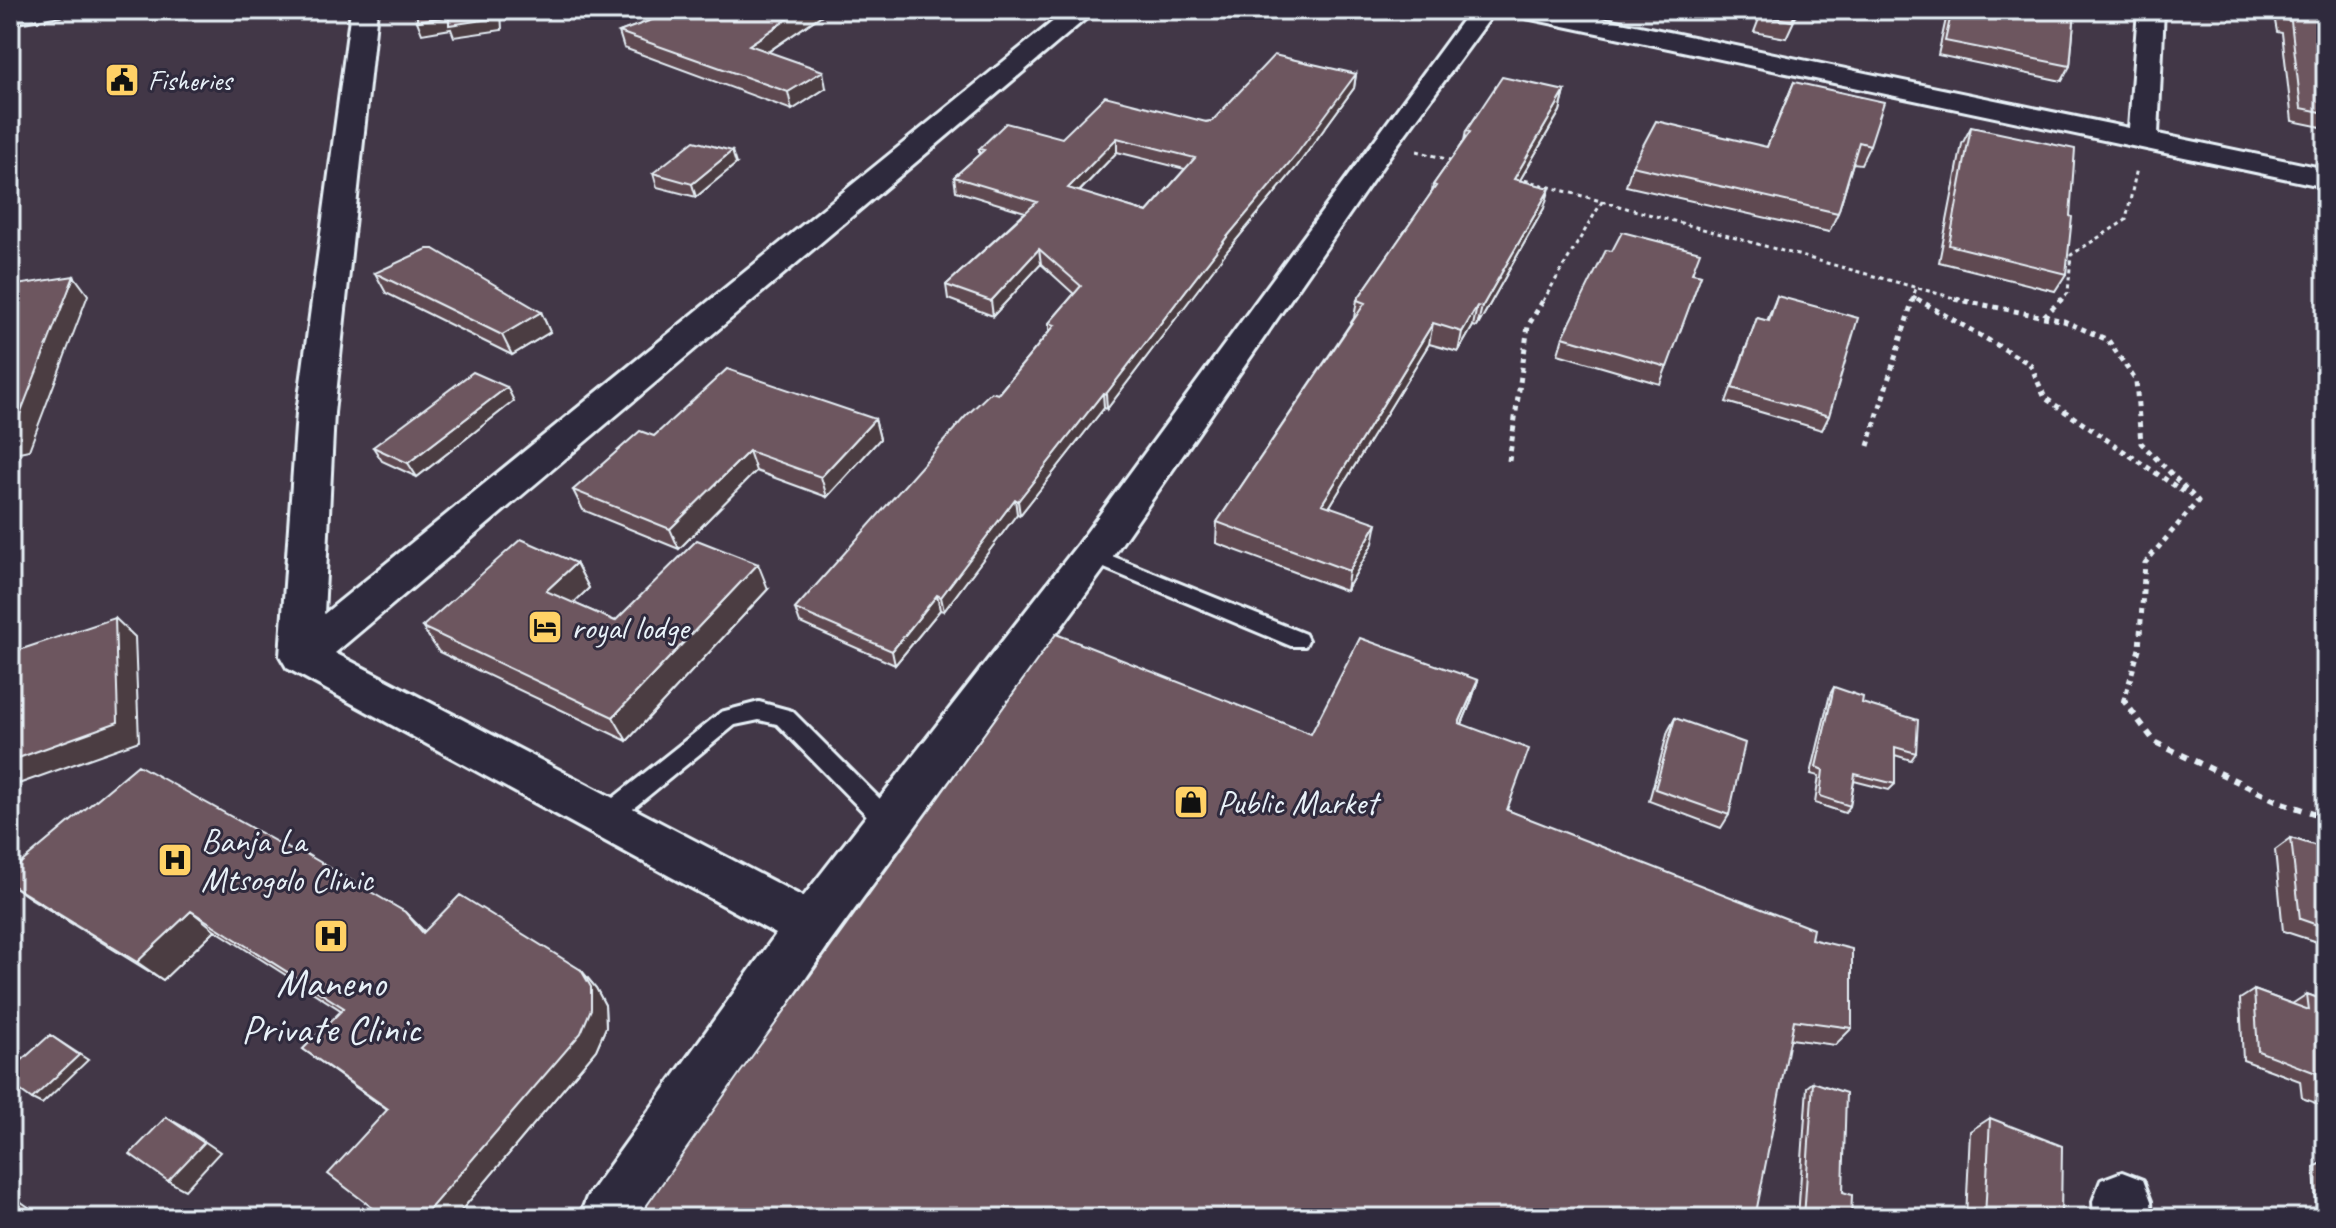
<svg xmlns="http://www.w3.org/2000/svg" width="2336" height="1228" font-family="Caveat,sans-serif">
<rect width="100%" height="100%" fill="#423747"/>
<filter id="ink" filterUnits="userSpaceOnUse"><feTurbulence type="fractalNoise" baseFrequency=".0125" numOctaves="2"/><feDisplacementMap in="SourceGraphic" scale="16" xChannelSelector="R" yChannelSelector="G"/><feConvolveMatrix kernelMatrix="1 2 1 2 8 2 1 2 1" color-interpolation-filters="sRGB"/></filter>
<g filter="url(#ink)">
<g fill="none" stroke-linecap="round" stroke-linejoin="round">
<g stroke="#e8f1f8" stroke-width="6">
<path id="lane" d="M1092,548l213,86 3,6 -3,6h-14l-206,-86 -3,-5z
M759,702l33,9 107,107 3,7 -3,7 -8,3 -8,-3 -106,-108 -18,-4 -24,5 -121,99 -8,3 -8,-3 -3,-7 3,-7 123,-98z"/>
</g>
<g stroke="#e8f1f8" stroke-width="6">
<path id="street" d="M10,10h55l-4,5 -51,8z
M351,10h26l-43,403 -10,201 743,-604h29l-761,643 468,244 275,-353 392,-534h26l-101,138 -289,418 -277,378 -186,274h-64l8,-21 189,-263 -489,-266 -7,-12 17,-243z
M1513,10h50l566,118 9,-118h26l-6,124 168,35v18l-800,-169 -9,-3z
M2122,1172l21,8 8,21 1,17h-58l-1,-17 8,-21z"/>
</g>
<path stroke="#e8f1f8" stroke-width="3" stroke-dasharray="4 4" stroke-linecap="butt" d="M1417,151l40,11
M1517,178l448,123
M1913,297l7,4
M1543,301l60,-101
M1912,301l4,-13
M2060,301l8,-8 3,-38 55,-35 11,-52"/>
<path stroke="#e8f1f8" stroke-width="5" stroke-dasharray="5 5" stroke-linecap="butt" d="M1917,299l113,65 15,34 142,96
M1955,299l109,22 44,19 28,41 5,62 57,58 -53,62 -6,86 -15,51
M2044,316l18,-17
M1868,446l45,-147
M1509,461l19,-135 16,-27"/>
<path stroke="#e8f1f8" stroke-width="6" stroke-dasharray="7 7" stroke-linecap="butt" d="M2125,698l-1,3 31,41 127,61 44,14"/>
<use href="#lane" fill="#2f2a3d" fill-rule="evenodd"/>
<use href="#street" fill="#2f2a3d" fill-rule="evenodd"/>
</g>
<path fill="#5e4a51" stroke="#e8f1f8" stroke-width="2" fill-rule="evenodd" d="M679,10h150l-61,42 58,36 -34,22 -168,-62 -5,-16z
M1756,10h43l-13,28 -32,-6 8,-21z
M1948,10h127l-5,56 -8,15 -124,-26z
M2273,10h53v118l-34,-7 -10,-88 -5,-1z
M1356,74l-2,14 -59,81 -68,82 -120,158 -3,-1 -84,107 -3,-1 -73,97 -4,-1 -45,55 -95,-42 -5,-14 203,-215 51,-62v-9l25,-29 -33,-30 -48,52 -45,-17 -2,-14 79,-73 -69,-21 -2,-14 25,-22v-6l233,-28zM1117,152l68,17 -38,43 -68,-20z
M1794,82l76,63 -9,19 -8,-1 -15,50 -9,19 -203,-46 6,-20 135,-19z
M1565,91l-5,20 -40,69 24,28 -67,119 -4,-1 -15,26 -29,-8 -99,162 43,37 -27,48 -130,-48 1,-21 137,-204 3,-18 75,-108 1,-7 31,-44 2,-10z
M1971,127l95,147 -11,17 -116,-29 23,-118z
M736,164l-40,33 -39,-10 -4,-14z
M375,273l166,39 9,20 -38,23 -126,-62z
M1692,273l9,2 -41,109 -102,-30 5,-17z
M1777,296l52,120 -7,14 -96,-28 31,-84 10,3z
M514,401l-97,76 -35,-16 -9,-14z
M875,419l5,20 -53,58 -71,-26 -77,78 -96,-39 -10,-20 81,-54z
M576,563l13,25 -16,15 42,18 153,-32 -141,152 -188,-89 -17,-25z
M1478,680l-7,22 -9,22 45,86 304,129 41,89 -17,17 -44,-6 -480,-305z
M1834,687l28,16 54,50 -5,7 -16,-5v29l-6,6 -35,-9 -4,25 -5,7 -30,-10 4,-27 -8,-2 19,-80z
M1675,718l54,97 -8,13 -72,-27 19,-70z
M2291,838l35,11v96l-43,-14 -8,-81z
M293,851l112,61 19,19 157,39 15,18 9,17 1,22 -10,23 -141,168h-69l1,-108 -84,-61 39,-38 -127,-81 -52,50 -133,-82 -20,-14z
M2254,990l38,14 15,-10 19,7v106l-24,-9 -2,-17 -57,-21 -3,-61z
M1813,1082l30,110 8,26h-53l9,-131z
M1990,1118l71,100h-95l4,-87z
M2326,1161v57h-9l-3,-51z
M2225,1210l20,8h-38z"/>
<path fill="#4c3c42" stroke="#e8f1f8" stroke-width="2" d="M497,10h4l1,20 -48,7 -3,-8 -29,5 -5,-13z
M801,10h28l-76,52 -4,-17z
M823,71l3,17 -34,22 -4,-18z
M1356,74l-2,14 -59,81 -68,82 -120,158 -1,-15 121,-157z
M1565,91l-5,20 -51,88 5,-20z
M1117,138v14l-48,50 -1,-14z
M732,151l4,13 -40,33 -4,-13z
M1550,188l-6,20 -67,119 5,-20z
M1039,249l2,15 -48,52 -2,-15z
M74,276l14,19 -59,155 -19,4v-22z
M1477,306l-4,20 -15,26 4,-20z
M541,312l9,20 -38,23 -10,-20z
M1433,323l-4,21 -110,180 3,-20z
M507,387l7,14 -97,76 -9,-14z
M1103,393l1,15 -84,107 -2,-14z
M875,419l5,20 -53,58 -6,-20z
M749,451l7,20 -77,78 -9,-20z
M1015,499l2,15 -73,97 -3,-14z
M1377,523l-4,20 -27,48 3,-20z
M576,563l13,25 -29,28 -14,-25z
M758,564l10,25 -141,152 -14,-24z
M937,595l3,15 -45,55 -3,-14z
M115,618l20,19 4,104 -129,46v-26z
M1478,680l-7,22 -18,43 6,-22z
M191,911l24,19 -52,50 -26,-18z
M581,970l15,18 9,17 1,22 -10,23 -141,168h-33z
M50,1035l38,25 -46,44 -10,-5z
M166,1117l16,9 38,26 -35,38 -17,-9z
M10,1194l34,24h-12l-22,-16z"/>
<path fill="#6d565e" stroke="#e8f1f8" stroke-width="2" fill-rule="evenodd" d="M417,10h80v8l-48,7v-9l-32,5z
M679,10h122l-52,35 74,26 -35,21 -169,-60z
M1763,10h34l-5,11 -32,-6z
M1952,10h123l-5,56 -125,-25z
M2284,10h42v103l-25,-5 -10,-87 -6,-1z
M1274,55l82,19 -60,81 -69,82 -121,157 -3,-1 -85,108 -3,-2 -74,98 -4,-2 -45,56 -97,-42 170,-192 26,-25 7,2 57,-69 -6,-2 32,-37 -42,-37 -48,52 -45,-16 91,-83 -83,-25 30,-27 -5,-1 27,-26 56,15 43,-42 101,26 6,-1zM1117,138l78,20 -48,54 -79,-24z
M1502,77l63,14 -51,88 36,9 -68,119 -5,-1 -15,26 -29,-9 -111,181 55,19 -28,48 -132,-49 148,-219 -8,-3 79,-114 -3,-1 37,-53 -4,-1z
M1794,82l90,20 -14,43 -11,-3 -21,71 -206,-47 24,-45 111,26z
M1971,127l104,22 -5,67 2,1 -6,57 -117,-29z
M694,141l38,10 -40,33 -39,-11z
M1622,232l78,20 -8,21 9,2 -34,92 -104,-30 43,-87 6,1z
M427,249h7l107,63 -39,23 -127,-62z
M74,276l-61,156h-3v-146z
M1777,296l81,22 -29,98 -97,-28 25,-70 12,3z
M727,369l148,50 -54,58 -72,-26 -79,78 -97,-39 67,-59 14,5z
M473,372l34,15 -99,76 -35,-16z
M521,539l55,24 -30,28 69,30 82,-81 61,24 -145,153 -191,-90z
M115,618l3,104 -108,39v-108z
M1056,634l255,100 49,-96 118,42 -19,43 70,26 -22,61 306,119 -2,10 41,10v79l-58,-8 -39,198h-1117l102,-145z
M1834,687l29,10 -1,6 56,17 -2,33 -21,-6v37l-40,-10 -5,32 -30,-10 3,-26 -7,-3z
M1675,718l70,25 -16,72 -74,-26z
M138,765l155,86 3,-3 109,64 18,21 37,-38 121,75 10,17v22l-10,24 -159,185h-36l-58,-44 60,-65 -85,-60 41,-41 -153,-97 -54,51 -127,-78v-12z
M2291,838l35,11v79l-26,-9z
M2254,990l55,20 -2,-16 19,7v91l-8,-3 -2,-16 -58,-22z
M50,1035l29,20 -47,44 -22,-16v-12z
M1813,1082l33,11 -3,99 9,3 -1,23h-47z
M166,1117l38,26 -36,38 -38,-27z
M1990,1118l72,28 -1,72h-76z
M10,1202l22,16h-22z
M2225,1210l20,8h-20z"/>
</g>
<defs>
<g id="civic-square" transform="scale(1.8)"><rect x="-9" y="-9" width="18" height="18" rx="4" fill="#ffd166" stroke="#2f2a3d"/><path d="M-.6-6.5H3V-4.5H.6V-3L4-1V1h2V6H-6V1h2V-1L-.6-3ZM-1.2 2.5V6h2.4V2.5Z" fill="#111"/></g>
<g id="hotel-square" transform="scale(1.8)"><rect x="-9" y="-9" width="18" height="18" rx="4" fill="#ffd166" stroke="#2f2a3d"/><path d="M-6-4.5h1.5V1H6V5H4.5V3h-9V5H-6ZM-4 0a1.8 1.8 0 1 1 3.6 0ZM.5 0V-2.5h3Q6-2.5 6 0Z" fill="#111"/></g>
<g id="shop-square" transform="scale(1.8)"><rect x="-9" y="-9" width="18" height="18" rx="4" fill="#ffd166" stroke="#2f2a3d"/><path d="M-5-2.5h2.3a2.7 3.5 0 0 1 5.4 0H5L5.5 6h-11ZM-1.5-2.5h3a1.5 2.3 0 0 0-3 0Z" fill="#111"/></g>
<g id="hospital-square" transform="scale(1.8)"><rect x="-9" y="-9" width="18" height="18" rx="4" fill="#ffd166" stroke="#2f2a3d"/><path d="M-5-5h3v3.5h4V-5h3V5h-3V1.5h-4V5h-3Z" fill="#111"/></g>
</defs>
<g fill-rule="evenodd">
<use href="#civic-square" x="122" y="80"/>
<use href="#hotel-square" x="545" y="627"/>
<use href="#shop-square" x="1191" y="802"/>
<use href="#hospital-square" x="175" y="860"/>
<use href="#hospital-square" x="331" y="936"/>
</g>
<g text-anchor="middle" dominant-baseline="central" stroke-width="6" stroke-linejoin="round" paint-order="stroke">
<g font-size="28" fill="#e8f1f8" stroke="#2f2a3d" text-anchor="start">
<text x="148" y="80">Fisheries</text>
</g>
<g font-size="34" fill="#e8f1f8" stroke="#2f2a3d" text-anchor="start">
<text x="571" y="627">royal lodge</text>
<text x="1217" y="802">Public Market</text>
<text x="201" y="840">Banja La<tspan x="201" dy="39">Mtsogolo Clinic</tspan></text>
</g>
<g font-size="40" fill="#e8f1f8" stroke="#2f2a3d">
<text x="331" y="983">Maneno<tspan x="331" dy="46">Private Clinic</tspan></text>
</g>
</g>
<rect width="2336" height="1228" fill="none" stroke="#2f2a3d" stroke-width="40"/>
<rect x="20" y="20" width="2296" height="1188" fill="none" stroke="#e8f1f8" stroke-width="3" filter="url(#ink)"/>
</svg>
